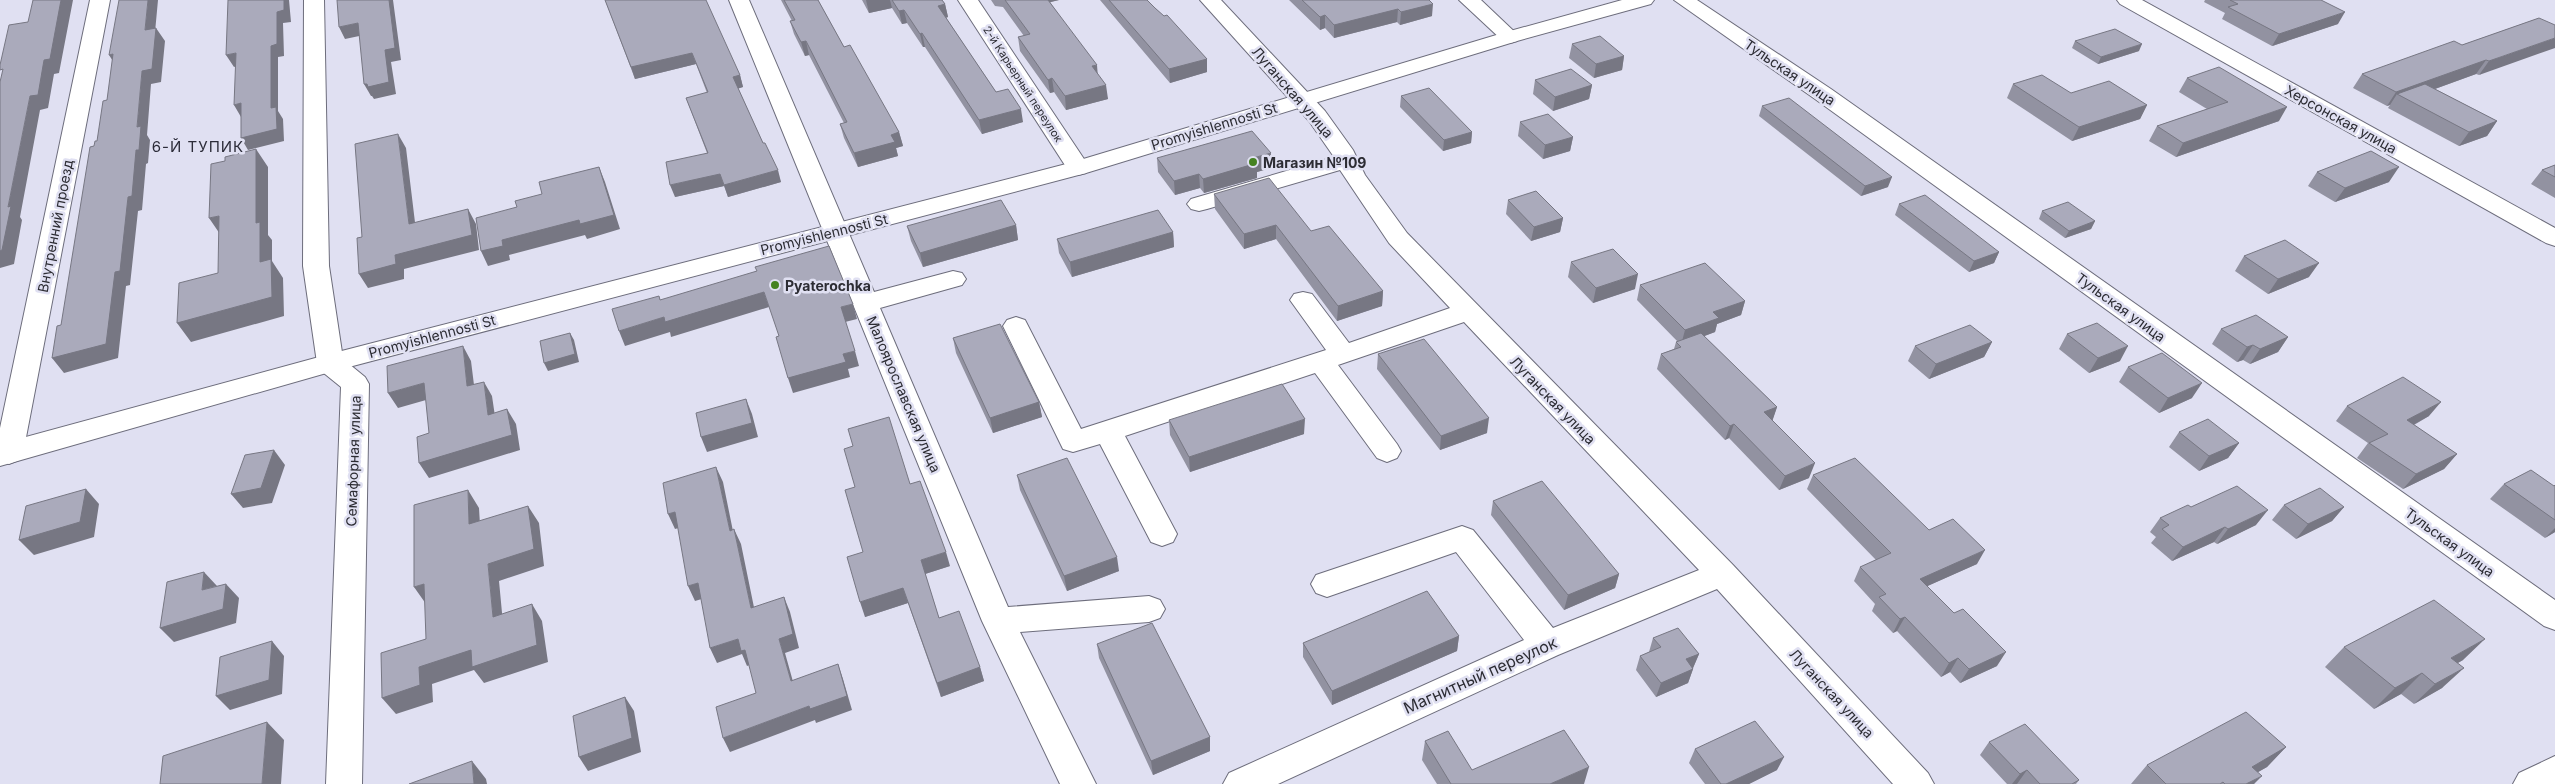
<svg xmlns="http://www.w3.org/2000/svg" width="2555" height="784" font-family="Inter,sans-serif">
<rect width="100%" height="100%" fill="#e0e0f2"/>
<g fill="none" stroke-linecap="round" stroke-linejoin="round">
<g stroke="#6d6d7c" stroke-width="2">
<path id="minor" d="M90,0h20l-87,453 -4,7 -10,4 -9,-3v-33z
M304,0h20l5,266 14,93 22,18 4,7 -7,400h-36l15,-397 -21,-17 -3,-7 -14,-97z
M729,0h20l125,292 79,-21 9,2 4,6 -4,6 -82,23 128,299 141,-11 11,4 5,9 -5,9 -11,4 -129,10 76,152h-36l-78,-163z
M958,0h20l112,168 -4,5 -8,2 -8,-2z
M1200,0h21l104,111 28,39 12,25 42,58 326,332 195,208 6,11h-41l-176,-195 -159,66 -280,129h-55l6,-11 295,-133 -68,-88 -129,45 -11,-4 -5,-9 5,-9 146,-49 11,4 80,98 146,-58 -235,-248 -126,43 59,79 4,7 -4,7 -10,4 -10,-4 -62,-85 -190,63 52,98 -4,8 -11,4 -11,-4 -51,-98 -27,8 -10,-3 -60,-123 4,-6 9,-3 9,3 56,109 245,-79 -36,-50 4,-6 9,-2 9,2 37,49 101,-35 -61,-65 -49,-73 -133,39 -8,2 -8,-2 -4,-5 4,-5 143,-42 -25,-36z
M1459,0h22l39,37 -3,4 -7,2 -7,-2z
M1674,0h23l134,89 724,511v30l-11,-4 -729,-527z
M2117,0h25l413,228v18l-9,-3 -426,-239z
M2555,756v28h-42l6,-11z"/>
</g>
<g stroke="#6d6d7c" stroke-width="2">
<path id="major" d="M1622,0h32l-3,4 -134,37 -431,132 -756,199 -330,94v-22l330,-90 740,-191 433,-130z"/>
</g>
<use href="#minor" fill="#fff" fill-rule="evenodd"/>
<use href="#major" fill="#fff" fill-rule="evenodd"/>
</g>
<path fill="#9292a1" d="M605,0l135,75 3,12 -5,1 25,55 18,39 -53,15 -4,-11 -49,11 32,-44 -21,-55 21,-5 -11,-29 -61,15z
M781,0h37l26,47 55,85 4,14 -7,2 2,8 -40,11 -14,-29 -4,-14 4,-1 -35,-68 -4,1 -11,-22 -4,-13h2z
M862,0h80l3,4 3,13 -2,1 50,74 27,30 -41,12 -57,-87h-2l-16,-24 -5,1 -10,-16 -23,5z
M991,0h68l-9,2 48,72 10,25 -42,11 -12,-18 -4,1 -30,-42 -2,-14 6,-1 -21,-29 -8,-1z
M1100,0h47l60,59v13l-37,11z
M1289,0h140l3,16 -32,9 -3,-3 -63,16 -9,-10 -5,2z
M2205,0h116l17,24 -66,22 -50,-27 3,-6 -21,-11z
M2539,18l-60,57 -3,-1 -41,15 62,32 -10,15 -28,10 -71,-38 2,-3 -3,1 -34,-18 9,-14 100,-29z
M2075,41l64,10 -41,13 -26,-16z
M1572,44l52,12 -2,14 -28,8 -25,-20z
M2187,78l92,43 -103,36 -27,-16 8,-15 50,-17 -28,-17z
M1535,80l57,5 -3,14 -36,12 -20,-17z
M2013,84l58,9 76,12 -7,14 -68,22 -65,-43z
M1401,96l71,36 -1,11 -28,8 -43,-44z
M1762,106l126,81 -27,9 -102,-80z
M1520,122l53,15 -3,14 -27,8 -25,-23z
M1157,158l114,10 -14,4v6l-53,15 -4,-5 -25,7 -17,-23z
M2555,165v33l-24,-14 11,-14z
M2317,172l72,10 -54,20 -27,-16z
M1214,194l97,37 72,60 -1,15 -45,15 -61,-82 -32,10 -29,-40z
M1508,200l55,18 -3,14 -29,9 -25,-27z
M1899,204l100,48 -5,11 -25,9 -74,-57z
M2042,211l53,10 -4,8 -26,9 -26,-19z
M1016,225l2,15 -95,27 -12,-26 -4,-15z
M1173,232l1,15 -102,30 -13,-24 -2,-14z
M2244,256l65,21 -41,17 -33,-23z
M1571,262l64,27 -42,14 -25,-26z
M1640,285l105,16 -4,14 -24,9 -2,8 -11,4 73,71 -5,14 37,57 -30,12 -50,-52 -4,2 -68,-71 4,-15 13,-5 2,-7h2l-41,-42z
M2221,329l67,8 -10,15 -28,12 -7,-4 -6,2 -25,-18z
M2067,334l53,27 -31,12 -30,-24z
M953,338l86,64 3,15 -49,16 -37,-80z
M1992,342l-8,15 -55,22 -21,-18 7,-15z
M1378,354l109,79 -47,17 -63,-81z
M2128,367l64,31 -33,15 -40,-31z
M2347,406l82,10 -15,9 43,29 -13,15 -41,20 -46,-31 11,-15 -32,-22z
M1169,420l135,14 -114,38 -20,-37z
M2179,432l60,11 -11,15 -29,13 -30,-24z
M1017,475l102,96 -52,20 -47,-101z
M1813,475l116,55 48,34 -50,22 70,80 -37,17 -10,-11 -9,5 -44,-46 -4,2 -21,-22 3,-7 -21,-23 6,-14 16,-7 -69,-71z
M2504,484l50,2 1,-1v47l-10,6 -55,-39z
M1493,501l126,73 -4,14 -51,22 -73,-95z
M2284,505l60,2 -12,14 -36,18 -24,-19z
M2191,507l65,18 -39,19 -3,-2 -42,19 -21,-18 5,-6 -6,-5 10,-14z
M863,552l87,14 -25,8 14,44 41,49 4,14 -43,16 -33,-94 -43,14z
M1459,636l-2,15 -125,54 -29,-48v-14z
M1653,638l46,16 -6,14v1l-5,14 -32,14 -20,-27 4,-14 9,-4z
M1097,644l113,93v14l-57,24 -54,-117z
M2344,647l119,13 -5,3 -16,25 -28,16 -13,-10 -27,15 -49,-42z
M1425,741l47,29 112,14h-147l-15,-24z
M1989,742l90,38 -3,4h-69l-27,-29z
M2286,747l-19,20 -9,5 -4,12h-123l16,-19z
M1695,749l82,21 -28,14h-44l-16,-21z"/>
<path fill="#777783" d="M61,0h12l-14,73 -5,1 -6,34 -8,2 -20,107 2,3 -8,44 -14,4v-17l8,-44 22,-111 14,-36z
M148,0h10l-4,43 -9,-13z
M284,0h5l2,22 -8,1 1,33 -6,1v54l5,8 1,22 -36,9 -7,-12 30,-92 6,-34z
M389,0h4l8,60 -10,2 5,32 -22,5 -2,-3h-1l-7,-12h3l18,-34z
M866,0h24l2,8 -23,5z
M1043,0h16l-16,4z
M945,4l3,13 -8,2 -2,-13z
M1433,4l-1,12 -32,9 1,-13z
M1398,9l-1,13 -63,16v-13z
M904,10l3,13 -5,1 -3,-13z
M2345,12l-7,12 -66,22 7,-12z
M1325,15v13l-5,2v-13z
M358,23l6,12 -19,4 -6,-12z
M156,28l9,13 -4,41 -10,2 -4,51 3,5 -2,23 -2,1 -4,46 -4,1 -8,74 -4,1 -8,72 -54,15 -12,-15 63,-86 21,-122 1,-23 5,-56z
M922,33l3,14h-2l-3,-13z
M2555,38v10l-76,27 10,-14z
M806,41l3,14 -4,1 -4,-14z
M2142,44l-3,7 -41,13 3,-7z
M236,53l7,11 -9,3 -8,-12z
M692,53l4,11 -61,15 -4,-12z
M113,54l5,15 -9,-14z
M1624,56l-2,14 -28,8 2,-14z
M1207,59v13l-37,11 -1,-14z
M2486,60l-10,14 -69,25 -10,-5 -7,11 -3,1 9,-14z
M1097,65l1,13 -6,-12z
M740,75l3,12 -6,2 -4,-12z
M1052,78l2,14 -4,1 -2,-13z
M1106,85l2,14 -42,11 -1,-14z
M1592,85l-3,14 -36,12 2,-14z
M241,103v14l-7,-12z
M2147,105l-7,14 -68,22 7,-14z
M2287,107l-8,14 -103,36 7,-14z
M1021,109l2,13 -41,12 -3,-14z
M2497,121l-10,15 -28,10 10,-14z
M899,132l4,14 -7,2 2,8 -40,11 -4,-14 37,-18z
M1472,132l-1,11 -28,8 1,-11z
M398,134l8,14 11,91 -8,-15z
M1573,137l-3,14 -27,8 2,-14z
M256,149l12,18v68l4,5v21l11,17 1,38 -93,26 -14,-19 83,-61 -4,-39z
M1271,153v15l-14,4v6l-53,15 -1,-14 50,-21z
M599,167l6,15 15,47 -33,10 -2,-4 -76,20 1,5 -22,6 -7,-15 21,-11z
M2399,167l-10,15 -54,20 10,-14z
M778,170l3,12 -53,15 -4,-12z
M720,174l4,12 -49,11 -5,-12z
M1199,174l1,14 -25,7 -1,-14z
M1892,177l-4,10 -27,9 4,-10z
M468,209l8,15 3,26 -75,19v10l-36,9 -9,-14 36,-19z
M219,216l3,21 -13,-19z
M1563,218l-3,14 -29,9 3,-14z
M2095,221l-4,8 -26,9 4,-7z
M1016,225l2,15 -95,27 -3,-14z
M1276,225v14l-32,10v-15z
M1173,232l1,15 -102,30 -2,-15z
M1999,252l-5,11 -25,9 5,-11z
M2319,263l-10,14 -41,17 10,-15z
M1638,274l-3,15 -42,14 3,-15z
M1383,291l-1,15 -45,15 1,-15z
M764,292l5,15 -98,30 -1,-5 -45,14 -6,-15 45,-14z
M1745,301l-4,14 -24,9 -2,8 -34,13 4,-15 28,-18z
M853,304l4,15 -12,3 -4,-15z
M570,333l4,7 5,22 -31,9 -4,-8z
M2288,337l-10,15 -28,12 10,-15z
M1992,342l-8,15 -55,22 7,-15z
M2253,345l-10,15 -6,2 10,-15z
M463,346l8,15 5,40 -9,-15z
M2128,346l-8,15 -31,12 9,-15z
M855,351l4,15 -11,3 2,8 -57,16 -5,-15 55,-24z
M484,382l8,14 5,34 -9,-15z
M424,383l9,15 -35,10 -10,-15z
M2202,383l-10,15 -33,15 9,-15z
M746,399l6,15 6,23 -51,15 -6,-15z
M1039,402l3,15 -49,16 -3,-15z
M2441,402l-12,14 -34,19 12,-15z
M1777,407l-5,15 -8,-10z
M507,409l9,15 4,26 -91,28 -10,-15z
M1489,418l-2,15 -47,17 1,-14z
M1305,419l-1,15 -114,38 -1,-15z
M1734,424l-5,14 -4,2 5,-14z
M2239,443l-11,15 -29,13 10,-15z
M274,450l11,15 -13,38 -29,5 -12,-14z
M2457,454l-13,15 -41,20 13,-15z
M1815,463l-6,15 -30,12 6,-14z
M716,467l7,15 13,64 -6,-15z
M86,489l13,15 -5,33 -60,18 -15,-15z
M468,490l11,18 2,34 -12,-18z
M528,506l11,17 5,43 -45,15 5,53 -11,-17 -5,-53z
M2344,507l-12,14 -36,18 12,-15z
M2268,510l-12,15 -39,19 11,-15z
M675,512l7,15 -7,2 -7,-15z
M2225,527l-11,15 -42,19 11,-14z
M2555,528v4l-10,6z
M734,529l7,15 16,78 -6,-14z
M1985,550l-8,14 -65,29 8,-14z
M946,552l4,14 -25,8 -4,-14z
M1117,557l2,14 -52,20 -3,-15z
M204,572l13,14 -15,4z
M1619,574l-4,14 -51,22 4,-15z
M698,583l7,15 -10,3 -7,-15z
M226,584l13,14 -3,25 -62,19 -14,-14z
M424,584l2,20 -12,-17z
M903,588l5,15 -43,14 -5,-15z
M784,597l6,15 9,36 -14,5 12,43 -6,-15 -12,-42z
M532,604l10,17 6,41 -64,21 -10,-13 -42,14 1,18 -37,12 -14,-16 37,-31z
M1905,617l-8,14 -4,2 7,-14z
M1459,636l-2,15 -125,54v-14z
M738,639l7,11 7,14 -5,2 -5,-12 -25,9 -7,-15z
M2485,639l-22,21 -33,18 21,-20z
M272,641l12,15 -2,38 -52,16 -14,-14z
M2006,652l-9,14 -37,17 9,-14z
M1699,654l-6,14 -12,6 5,-15z
M1958,658l-8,14 -9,5 8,-14z
M838,664l5,15 9,31 -36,13 -1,-3 -85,32 -7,-14 86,-32z
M980,667l4,14 -43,16 -4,-14z
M2464,668l-22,20 -28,16 21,-20z
M1693,669l-5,14 -32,14 5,-14z
M2422,673l-21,21 -27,15 21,-21z
M625,697l9,14 7,41 -53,19 -9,-14z
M267,722l17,18 -3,44h-19z
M1210,737v14l-57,24 -2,-14z
M2286,747l-19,20 -30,17 15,-17z
M1784,757l-7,13 -28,14h-23z
M472,761l14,18 1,5h-13z
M1589,767l-5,17h-34z
M2027,770l-10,14h-5l8,-10z
M2262,776l-8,8h-8z"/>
<path fill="#aab" stroke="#777783" d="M33,0h28l-11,59 -6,1 -6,35 -8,1 -22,111 3,-1 -9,44 -2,1v-169l3,-13 -3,1v-5l9,-40 19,-3z
M119,0h29l-3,30 11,-2 -4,41 -10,2 -5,56 4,-1 -2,24h-3l-4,46 -4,1 -8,74 -5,1 -9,72 -54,14 5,-32 4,-1 29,-178 4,-1 1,-5h2l6,-40 4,-1 6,-46 -4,1z
M228,0h56v10l-7,2v32l-6,2v62l5,-1 1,22 -36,9v-35l-7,2 2,-52 -10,2z
M337,0h52l6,48 -10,2 4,32 -21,5 -1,-3h-3l-6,-61 -19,4z
M605,0h101l34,75 -7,2 30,66h2l13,27 -54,15 -4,-11 -50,11 -4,-23 42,-9 -22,-55 22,-6 -16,-39 -61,14z
M784,0h34l26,47 6,-2 49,87 -8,3 4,7 -41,11 -14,-29 7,-2 -41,-81 -5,1 -11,-21 5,-1z
M892,0h50l3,4 -7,2 58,86 12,-3 13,20 -42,11 -57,-87 -2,1 -16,-24 -5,1z
M1005,0h43l49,65 -5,1 14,19 -41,11 -13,-18 -4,2 -30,-43 12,-3z
M1109,0h38l8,8 9,8 3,-1 40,44 -38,10z
M1302,0h127l4,4 -32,8 -3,-3 -64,16 -9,-10 -5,2z
M2230,0h91l24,12 -66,22 -51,-27 10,-3z
M2539,18l16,7v13l-66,23 -3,-1 -90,32 -34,-18 92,-33 8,4z
M2115,29l27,15 -41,13 -26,-16z
M1600,36l24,20 -28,8 -24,-20z
M2219,67l68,40 -104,36 -26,-17 71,-24 -41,-24z
M1571,69l21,16 -37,12 -20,-17z
M2042,75l29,18 38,-12 38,24 -68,22 -66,-43z
M2425,84l72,37 -28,11 -72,-38z
M1429,88l43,44 -28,8 -43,-44z
M1789,98l103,79 -27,9 -103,-80z
M1548,114l25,23 -28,8 -25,-23z
M1252,131l19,22 -18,5 4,5 -54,16 -4,-5 -25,7 -17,-23z
M398,134l11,90 59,-15 4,26 -77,20 1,9 -37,10 -2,-36 5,-1 -7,-93z
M256,149v74l4,-1v40l11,-3 1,38 -95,26 2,-40 39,-10 1,-57 -10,2 2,-54 14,-3v-4z
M2371,151l28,16 -54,21 -28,-16z
M2555,165v12l-13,-7z
M599,167l15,48 -34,9 -1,-4 -77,20 1,6 -22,5 -5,-33 41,-11 -2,-6 27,-7 -3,-12z
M1269,178l42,53 18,-5 54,65 -45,15 -62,-81 -32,9 -30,-40z
M1536,191l27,27 -29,9 -26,-27z
M1925,195l74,57 -25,9 -75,-57z
M1001,200l15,25 -96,28 -13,-27z
M2068,202l27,19 -26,10 -27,-20z
M1158,210l15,22 -103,30 -13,-23z
M2285,240l34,23 -41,16 -34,-23z
M829,246l24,58 -12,3 14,44 -12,3 3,8 -58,16 -12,-41 3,-1 -15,-44 -99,30 -1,-5 -45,14 -7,-22 47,-13 1,4 97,-29 -2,-4z
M1613,249l25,25 -42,14 -25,-26z
M1705,263l40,38 -32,11 6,6 -34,12 -45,-45z
M2256,315l32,22 -28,12 -7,-4 -6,2 -26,-18z
M2097,323l31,23 -30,12 -31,-24z
M1000,324l39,78 -49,16 -37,-80z
M1970,325l22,17 -56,22 -21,-18z
M570,333l5,21 -31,9 -4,-22z
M1701,333l76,74 -13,5 51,51 -30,13 -51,-52 -4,2 -69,-72 20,-7 -5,-5z
M1424,339l65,79 -48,18 -63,-82z
M463,346l4,40 17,-4 4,33 19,-6 5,26 -93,28 -2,-26 12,-4 -5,-50 -36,10 -1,-27z
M2162,353l40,30 -34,15 -40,-31z
M2403,377l38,25 -34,18 50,34 -41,20 -47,-31 19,-9 -41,-28z
M1282,384l23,35 -116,38 -20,-37z
M746,399l6,24 -51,14 -5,-24z
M889,417l21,67 10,-3 26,71 -25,8 18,58 20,-7 21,56 -43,16 -34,-95 -43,14 -13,-45 16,-5 -18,-62 10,-3 -11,-38 9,-3 -5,-17z
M2208,419l31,24 -30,13 -30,-24z
M274,450l-13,38 -30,6 14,-39z
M1067,458l50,99 -53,19 -47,-101z
M1855,458l74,72 24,-11 32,31 -65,29 34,34 9,-4 43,43 -37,17 -11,-11 -9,5 -44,-46 -5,2 -21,-22 7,-3 -26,-27 31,-14 -78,-78z
M716,467l14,64 4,-2 17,79 33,-11 9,37 -14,5 12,42 47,-17 9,32 -37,13 -1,-3 -86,32 -7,-31 40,-14 -11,-43 -4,1 -3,-12 -28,9 -12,-65 -10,3 -13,-74 -7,2 -5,-31z
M2531,470l23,16 1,-1v35l-51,-36z
M1542,481l77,93 -51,21 -75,-94z
M2237,486l31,24 -40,19 -3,-2 -42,20 -21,-18 7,-4 -9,-7 28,-13 3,2z
M2320,488l24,19 -36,17 -24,-19z
M86,489l-6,33 -61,18 7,-34z
M468,490l1,34 59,-18 6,43 -46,15 5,53 39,-13 5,41 -65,22 -1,-17 -52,17 1,18 -38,13 -1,-45 45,-14 -2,-55 -10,3v-82z
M204,572l-2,18 24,-6 -3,25 -63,19 7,-46z
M1427,591l32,45 -127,55 -29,-48z
M2434,600l51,39 -34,19 13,10 -29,16 -13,-11 -27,15 -51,-41z
M1152,623l58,114 -59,24 -54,-117z
M1678,628l21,26 -13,5 7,10 -32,14 -21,-27 21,-9 -8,-9z
M272,641l-3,39 -53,16 4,-39z
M625,697l7,41 -53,19 -6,-41z
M2246,712l40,35 -34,20 10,9 -16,8h-21l-2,-2 -3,2h-54l-19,-19z
M1755,721l29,36 -58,27h-5l-26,-35z
M267,722l-5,62h-102l3,-28z
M2025,724l54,56 -7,4h-32l-13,-14 -7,4 -31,-32z
M1564,730l25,37 -39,17h-99l-26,-43 23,-10 24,39z
M472,761l2,23h-65z"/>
<g fill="#458221" stroke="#e0e0f2" stroke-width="2">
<circle cx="1253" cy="162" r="5"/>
<circle cx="775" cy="285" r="5"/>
</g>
<g text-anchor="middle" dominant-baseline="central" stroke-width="5" stroke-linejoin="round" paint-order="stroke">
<g font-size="11" fill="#2c2c33" stroke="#e0e0f2">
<text transform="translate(1023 84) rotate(57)">2-й Карьерный переулок</text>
</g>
<g font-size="14" fill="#2c2c33" stroke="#e0e0f2">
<text transform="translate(1790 72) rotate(34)">Тульская улица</text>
<text transform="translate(1293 92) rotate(49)">Луганская улица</text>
<text transform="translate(2341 119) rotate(29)">Херсонская улица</text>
<text transform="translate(1214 126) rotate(-17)">Promyishlennosti St</text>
<text transform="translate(55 226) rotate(-79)">Внутренний проезд</text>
<text transform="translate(824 234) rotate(-14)">Promyishlennosti St</text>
<text transform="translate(2121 307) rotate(36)">Тульская улица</text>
<text transform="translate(432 336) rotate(-15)">Promyishlennosti St</text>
<text transform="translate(904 394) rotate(67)">Малоярославская улица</text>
<text transform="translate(1553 400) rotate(46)">Луганская улица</text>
<text transform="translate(353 461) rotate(-88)">Семафорная улица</text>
<text transform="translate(2450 542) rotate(36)">Тульская улица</text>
<text transform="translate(1832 693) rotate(47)">Луганская улица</text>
</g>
<g font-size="14" font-weight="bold" fill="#2c2c33" stroke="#e0e0f2" text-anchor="start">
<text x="1263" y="162">Магазин №109</text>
<text x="785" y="285">Pyaterochka</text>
</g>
<g font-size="15" letter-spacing="1" fill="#2c2c39" stroke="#e0e0f2">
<text x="198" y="146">6-Й ТУПИК</text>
</g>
<g font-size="16" fill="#2c2c33" stroke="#e0e0f2">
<text transform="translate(1480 675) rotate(-24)">Магнитный переулок</text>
</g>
</g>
</svg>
